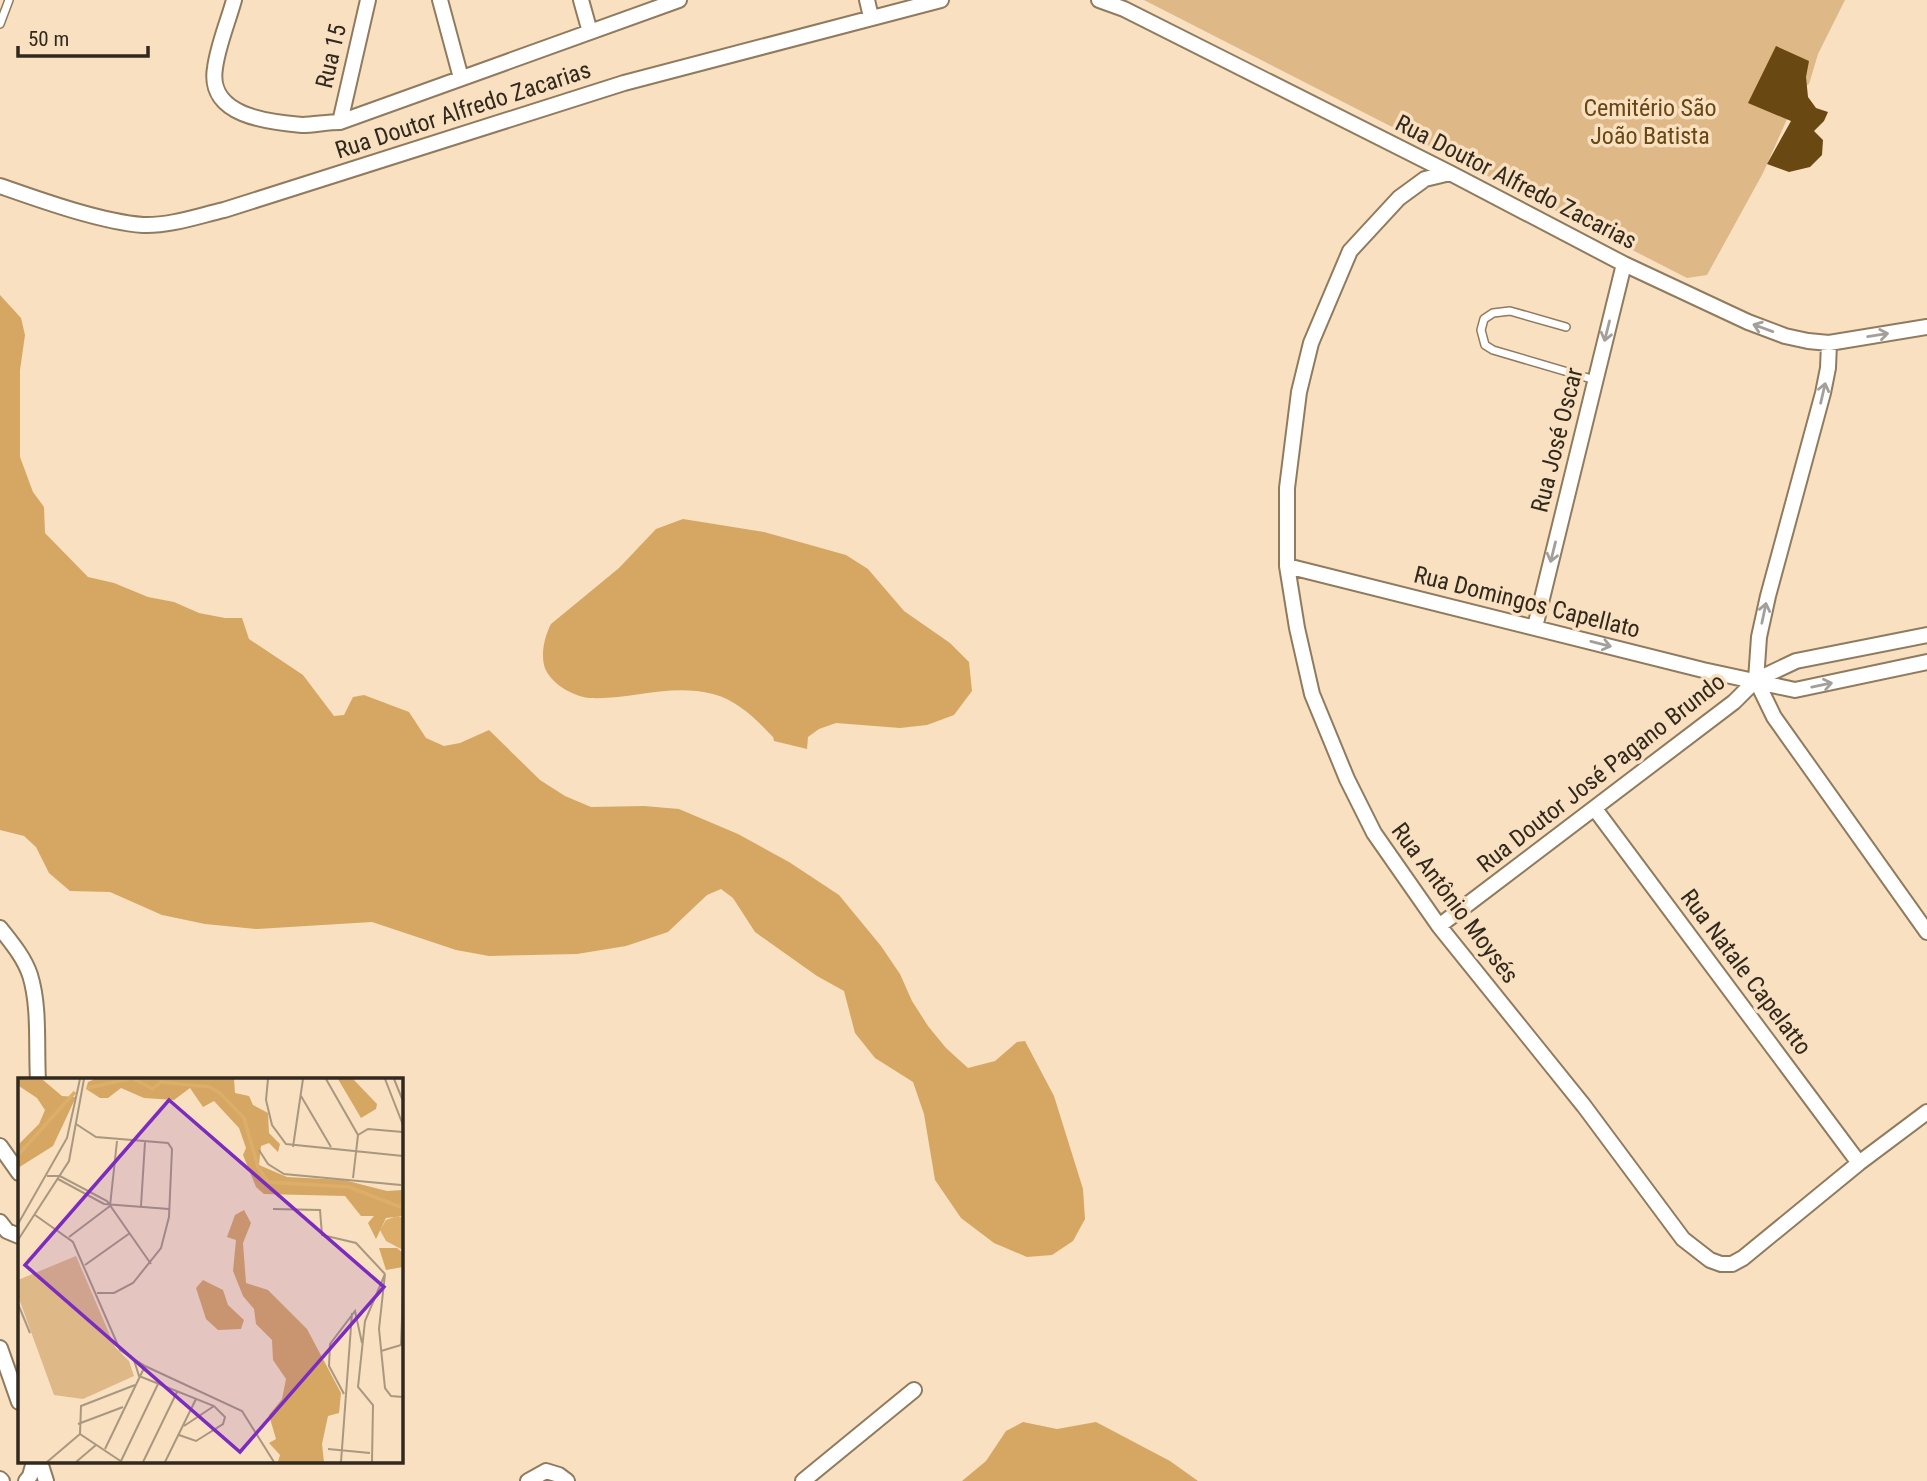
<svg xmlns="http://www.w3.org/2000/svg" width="1927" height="1481" font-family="'Roboto Condensed',sans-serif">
<rect width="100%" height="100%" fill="#f8e0c1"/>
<path fill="#deb886" d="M1144,0h701l-27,54 -9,30 -9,6 -37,83 -56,102 -20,3z"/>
<path fill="#d6a763" d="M0,295l21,23 4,17 -5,35v87l13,35 11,15 1,26 43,44 26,6 34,14 26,5 25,11 26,5h17l7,21 54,36 31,41 10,-1 9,-18 11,-2 45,17 17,26 18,8 16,-3 29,-13 51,50 25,16 26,11 53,-1 35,3 59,25 51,28 50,33 42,51 19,28 12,27 16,25 18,22 22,20 27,-7 22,-19 8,-1 29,55 29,93 2,30 -12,22 -21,14 -25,2 -33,-14 -33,-25 -26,-38 -11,-66 -11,-32 -38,-24 -20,-25 -11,-42 -27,-15 -62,-44 -22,-34 -12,-9 -14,6 -39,37 -42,14 -49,8 -88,2 -33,-6 -84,-28 -115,7 -52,-5 -43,-9 -52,-23 -40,-1 -21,-18 -13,-26 -12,-11 -24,-6z
M683,519l81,13 82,23 22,14 36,42 46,32 19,19 3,29 -18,24 -27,10 -27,3 -64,-5 -17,6 -11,8 -1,12 -33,-8 -1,-4c-17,-18 -36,-37 -60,-43 -44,-11 -82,6 -123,4 -17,-1 -42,-16 -46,-33 -3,-13 1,-30 7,-41l68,-56 37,-39z
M1023,1422l34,7 39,-7 74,39 28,20h-236l24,-20 20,-30z"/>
<path fill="#694811" d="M1776,46l33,15 -3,16 2,20 8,11 12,4 -4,9 -10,10 9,9 -1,15 -12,12 -21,5 -22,-8 24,-43 -43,-18z"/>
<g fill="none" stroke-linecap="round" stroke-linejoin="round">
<g stroke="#907b5e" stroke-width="10">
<path id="lane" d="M0,24l9,-24
M1566,327l-56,-16 -17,2 -9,6 -3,11 4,15 8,5 102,30"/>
</g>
<g stroke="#907b5e" stroke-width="18">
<path id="street" d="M234,0c-6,22 -16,45 -19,68 -8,48 53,54 87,57 12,0 25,-3 38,-3l339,-122
M440,0l21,78
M581,0l9,32
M867,0l4,17
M1099,0l25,9 326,164 174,91 124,58 37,14 23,5 21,2 98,-16
M340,122l28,-122
M1450,173l-25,6 -26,19 -49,53 -39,92 -12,49 -12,96v78l10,62 15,66 35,85 27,54 65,93 145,180 99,133 27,21 11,4h11l11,-6 116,-95 68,-51
M0,186c40,14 101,36 143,39 27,1 55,-9 81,-15l400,-127 317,-83
M1829,343l-1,25 -5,25 -55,203 -9,41 -3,43 18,37 153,215
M1287,566l416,104 92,20 132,-28
M1535,627l89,-363
M1595,809l264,354
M1439,926l295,-224 22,-22 40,-19 131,-26
M0,928c11,14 24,29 30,47 10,32 6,72 8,105
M0,1146l19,27
M0,1222l7,9 12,5
M0,1348l19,54
M40,1462l6,19
M0,1479l2,2
M26,1481l4,-5 4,-14
M528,1481l18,-10 13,4 8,6
M803,1481l111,-91"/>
</g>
<use href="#lane" stroke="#fff" stroke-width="7"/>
<use href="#street" stroke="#fff" stroke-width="14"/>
</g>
<defs><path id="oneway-shaft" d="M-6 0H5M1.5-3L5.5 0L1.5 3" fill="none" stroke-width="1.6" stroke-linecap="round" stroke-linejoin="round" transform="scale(1.75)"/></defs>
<g stroke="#a39f9a">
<use href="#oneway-shaft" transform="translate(1763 328) rotate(-160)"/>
<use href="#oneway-shaft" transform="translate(1607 331) rotate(104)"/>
<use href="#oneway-shaft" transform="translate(1878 335) rotate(-9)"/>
<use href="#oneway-shaft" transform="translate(1823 393) rotate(-77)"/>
<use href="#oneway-shaft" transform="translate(1553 552) rotate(104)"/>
<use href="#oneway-shaft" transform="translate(1764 613) rotate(-78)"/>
<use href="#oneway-shaft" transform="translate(1601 644) rotate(14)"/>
<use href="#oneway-shaft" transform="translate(1822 685) rotate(-12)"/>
</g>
<g text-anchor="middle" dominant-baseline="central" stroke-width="7" stroke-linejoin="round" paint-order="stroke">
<g font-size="24" fill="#32291e" stroke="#f8e0c1">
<text transform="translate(331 56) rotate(-77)">Rua 15</text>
<text transform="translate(463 110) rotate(-18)">Rua Doutor Alfredo Zacarias</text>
<text transform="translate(1516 182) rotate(27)">Rua Doutor Alfredo Zacarias</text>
<text transform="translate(1557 440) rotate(-76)">Rua José Oscar</text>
<text transform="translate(1527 602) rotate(14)">Rua Domingos Capellato</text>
<text transform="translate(1601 773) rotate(-38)">Rua Doutor José Pagano Brundo</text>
<text transform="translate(1455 903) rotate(53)">Rua Antônio Moysés</text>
<text transform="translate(1746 972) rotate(53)">Rua Natale Capelatto</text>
</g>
<g font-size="24" fill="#674713" stroke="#f8e0c1">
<text x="1650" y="108">Cemitério São<tspan x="1650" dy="28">João Batista</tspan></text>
</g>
</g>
<g transform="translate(18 1078)">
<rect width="385" height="385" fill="#f8e0c1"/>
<path d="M58,178l39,91 14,14 5,15 -51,23 -29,-4 -36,-99v-16z" fill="#deb886"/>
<path d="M0,1l25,1 19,16 14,1 -23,49 -35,22v-23l21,-21 6,-14 -8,-12 -18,-12zM77,1h139l1,14 14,3 4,9 15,8 1,20 11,11 -2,8 -9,-9 -8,3 -2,19 28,12 57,3 43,11 16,-1v26l-17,2 -10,21 -8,-16 6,-7h-13l-16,-20 -81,-2 -8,-7 -13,-32 3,-7 -7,-20 -25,-27 -11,6 -13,-19 -16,12 -30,-2 -23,-10 -13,10h-8l-14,-9 2,-7zM320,1h15l24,25 -1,5 -15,9zM226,132l7,13 -8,20 3,40 22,7 39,39 34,64 -2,20 -11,3 -6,28 2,18h-46l2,-7 -11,-12 7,-4 -7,-24 13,-16 4,-20 -13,-19 -1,-20 -16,-16 -2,-15 -11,-13 -10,-25 3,-31 -9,-3 8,-22zM361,170h18l6,5v14l-17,3zM185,202l20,10 5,15 16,15 -3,9 -23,1 -12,-11 -10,-31z" fill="#d6a763"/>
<path d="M379,138l6,2v32l-17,-9 -6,-11 6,-10z" fill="#ddad6a"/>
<path fill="none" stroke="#ddad6a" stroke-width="3.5" d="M116,1l19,10 8,-7 49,5 11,7 23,24 14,49 10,15 81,5 54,21M69,10l42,-9M0,77l57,-63"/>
<path fill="none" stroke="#a99780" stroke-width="2" d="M250,1l-2,21 6,25 14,19 117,12M308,1l32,56 -5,43M367,1l18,46M376,1l9,22M283,18l30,51M58,46l20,13 72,6 4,6 -3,68 -8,31 -28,35 -19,10h-17M340,57l10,-6 35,3M275,69l10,-68M241,72l9,14 16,10 117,11M29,98h13l47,25 44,63M40,101l46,25 65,5M123,128l4,-64M255,131l47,1 2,25 34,8 29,31M17,137l38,27 47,108 25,16 97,45 32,51M0,146l49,-86 13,-59M51,159l41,-31 7,-65M0,162l51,-79 15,-82M67,187l45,-32M367,196l-6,55 6,59 6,8 12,1M0,226l12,29M363,273l20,-6 2,-53M116,282l5,16 75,30 11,11 -2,7 -27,17 -17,-6M326,316l-15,-28 1,-22 25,-33 7,32M60,346l45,-17M166,348l30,-20M87,371l40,-83M310,371l42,4M103,383l37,-77M29,384l33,-28M58,384l20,-17M104,384l-42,-28 1,-28 54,-21M125,384l34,-70M147,384l31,-63M323,384l11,-149M354,384l1,-57 -15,-18 7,-66 20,-47"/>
<path fill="#7b2cbf" fill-opacity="0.15" stroke="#7b2cbf" stroke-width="3.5" d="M151,22l215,187 -144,165 -215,-187z"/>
<rect width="385" height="385" fill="none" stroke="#32291e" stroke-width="3.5"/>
</g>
<path d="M18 46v10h130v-10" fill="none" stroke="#32291e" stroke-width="3.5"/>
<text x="28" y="46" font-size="21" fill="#32291e" stroke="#f8e0c1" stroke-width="5" paint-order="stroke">50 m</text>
</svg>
